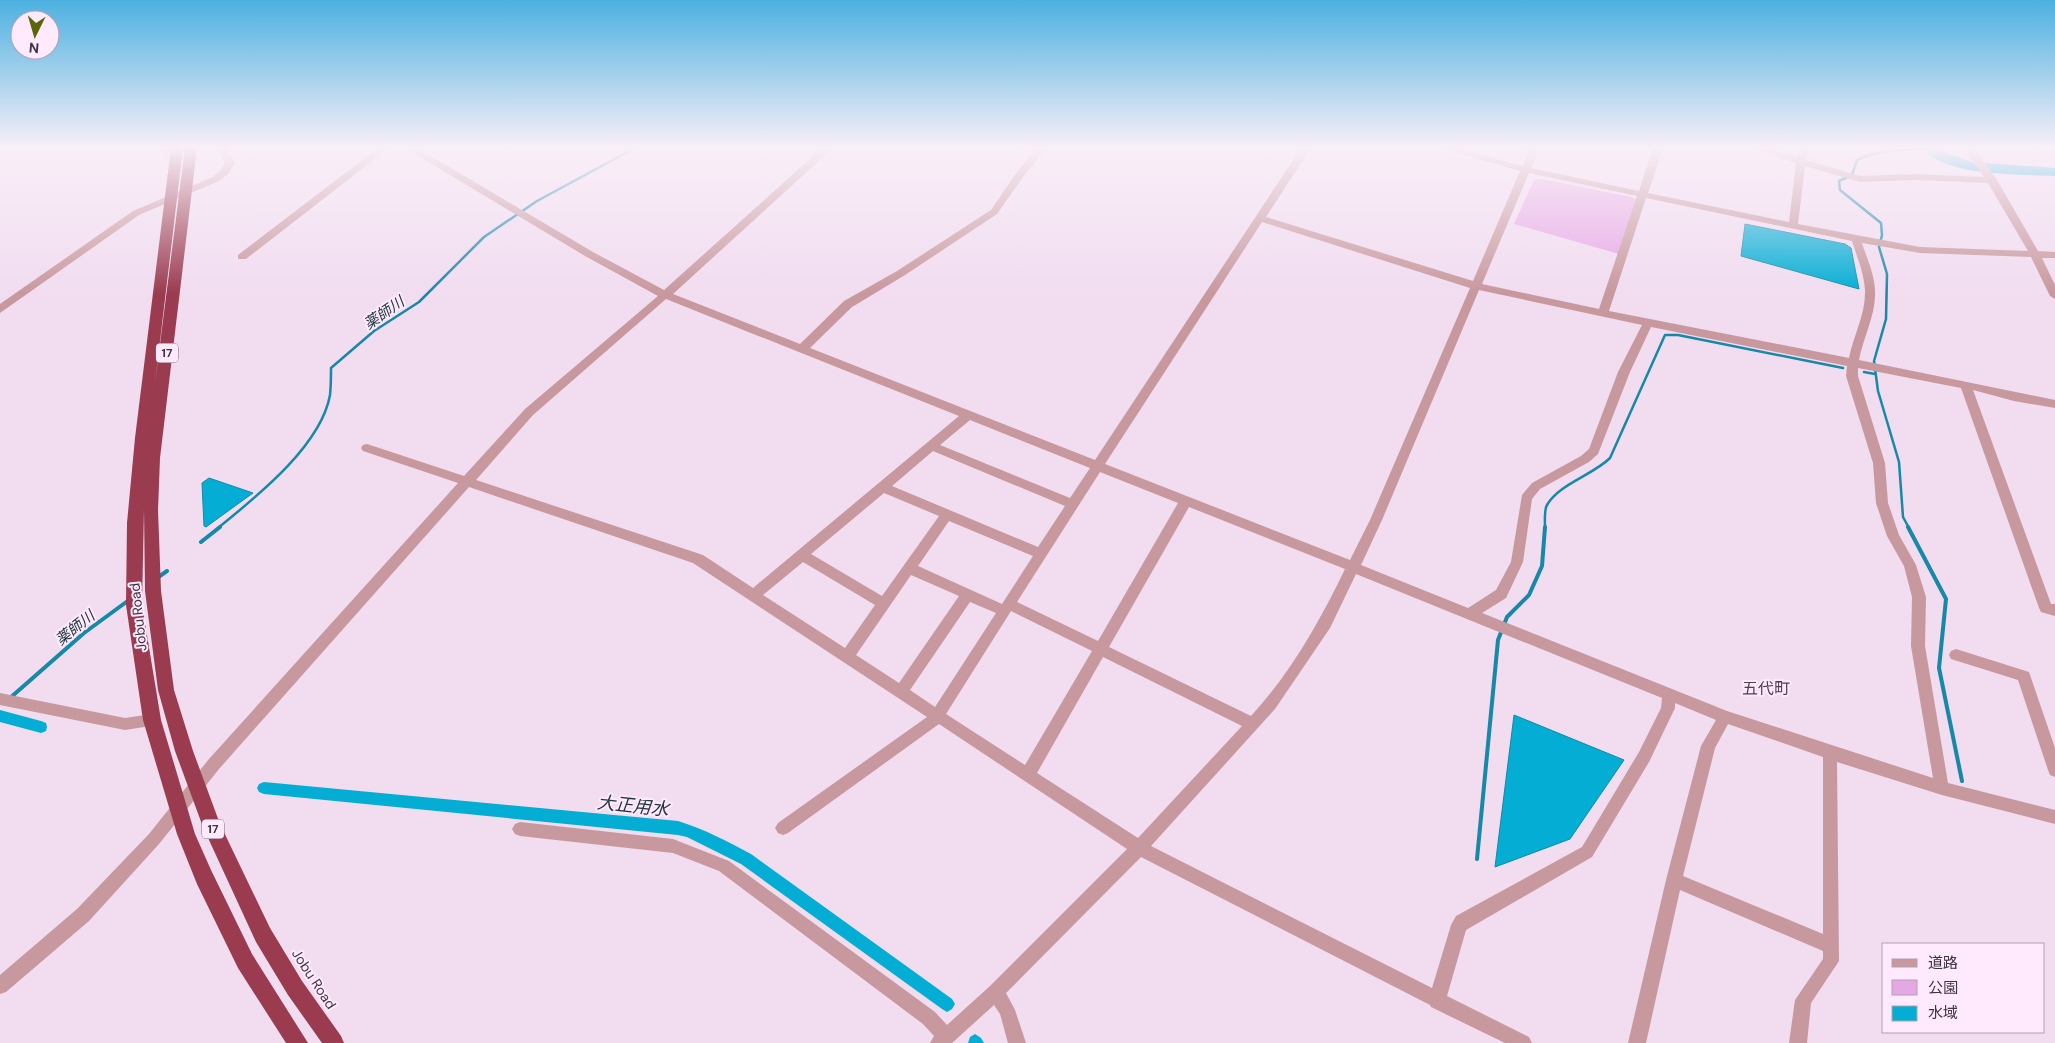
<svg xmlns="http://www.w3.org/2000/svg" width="2055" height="1043" font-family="'DM Sans','Noto Sans JP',sans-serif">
<rect width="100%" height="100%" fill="#f1dcf0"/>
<path fill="#e6a7e5" d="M1541,179l91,18 5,4 -18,53 -105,-30 20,-44z"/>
<path fill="#03add4" stroke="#1589a7" d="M1745,224l100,20 6,4 8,41 -118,-33z
M209,478l44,15 -47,34 -2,-1 -2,-43z
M1514,715l110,45 -54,79 -75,28z"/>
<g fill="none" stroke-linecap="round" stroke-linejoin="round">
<path stroke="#1589a7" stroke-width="2.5" d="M1864,372l11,2
M218,528c38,-31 103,-82 112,-133 1,-9 1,-18 1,-27l43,-37 45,-29 65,-65 53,-36 98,-53
M1545,528c0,-6 -1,-18 2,-23 12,-21 46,-30 63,-47l55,-123h13l165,33
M1909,528l-6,-11 -4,-55 -21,-71 -4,-30 12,-42 1,-45 -8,-27 3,-12 -1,-12 -41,-33 -1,-9 13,-6 5,-15c24,-11 48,-10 74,-11"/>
<path stroke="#1589a7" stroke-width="4" d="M1908,527l38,72 -7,69 23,113
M201,542l19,-15
M157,578l10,-7
M10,698l74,-65 45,-33
M1477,859l21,-219 9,-23 22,-22 13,-29 3,-39"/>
<path fill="#03add4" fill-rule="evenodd" d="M0,710l41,11 5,2 1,4 -1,4 -5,2 -41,-11z
M264,782l414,39c26,8 49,20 73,33l201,145 3,5 -3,5 -5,3 -5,-3 -201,-145 -54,-27 -9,-2 -414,-41 -5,-2 -2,-4 2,-4z
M975,1034l6,4 3,5h-16l2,-6z"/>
<path fill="#03add4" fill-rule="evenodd" d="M1922,148h17l9,6 25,8 82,6v8c-33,-2 -111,1 -133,-28z"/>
<path fill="#c7989d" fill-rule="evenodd" d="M161,148h10v4l10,3 -5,3 -12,-2z
M217,148h10l8,15 -7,11 -9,7 -80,34 -139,98v-9l133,-93 80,-34 8,-7 4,-7z
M378,148h11l-143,111h-8v-4z
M405,148h12l176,104 71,38 158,-142h11l-160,146 127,50 44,-43 53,-30 94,-61 25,-37 21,-25h10l-24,29 -26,37 -92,61 -53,32 -42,41 285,112 206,-312h10l-45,69 207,64 47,-110 -79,-23h16l66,18 7,-18h10l-9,20 108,23 14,-43h10l-15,45 141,29 7,-59 -45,-15h15l31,9 3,-9h10l-4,12 54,16 54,-2 70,3 -20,-29h10l23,32 41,71 17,1v6h-13l13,27v14l-5,-3 -19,-39 -111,-4 -58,-10c5,16 13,32 13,49 1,23 -12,46 -16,68l196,40v8l-41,-7 -41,-11 78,214h4v12l-14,-4 -2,-4 -78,-220 -103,-20v8l27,87 3,40 11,32 17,30 10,32 -1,49 23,137 107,27v14l-113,-29 -105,-33 2,199 -28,42 -4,40h-18l6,-43 28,-41v-8l-143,-61 -34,153h-18l38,-163 35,-134 15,-26 -41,-17v5l-26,54 -57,95 -126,73 -19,66 82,41 3,6h-27l-74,-36 -1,-2 -289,-148 -135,136 9,17 11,33h-18l-8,-29 -6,-9 -42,38h-22l4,-7 -11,-12 -204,-153 -46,-18 -153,-17 -5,-2 -3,-5 3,-5 5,-2 153,17 56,22 206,151 12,13 43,-39 137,-137 -188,-125 -151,109 -5,2 -5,-2 -3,-5 3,-5 149,-106 -234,-154 -224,-76 -250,282 -60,75 -70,77 -83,71 -6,2v-19l77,-66 72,-75 60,-75 249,-276 -95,-32 -2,-3 2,-3 4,-1 97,32 61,-67 133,-113 -73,-40zM1805,166l55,16 54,-2 74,3 40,68 -108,-4 -122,-23zM1529,173l108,23 -38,113 -117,-25zM1646,198l206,43c5,16 12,32 13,49 1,24 -12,46 -16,68l-240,-47zM1262,222l208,66 -100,232 -20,40 -245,-96zM1479,290l163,35 -24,47 -29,77 -8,7 -49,27 -10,12 -11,67 -15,28 -28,18 -107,-43 21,-45zM666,299l293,117 -206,172 -50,-33 -227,-75 57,-65zM1651,327l196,39 -1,10 27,87 3,40 11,33 17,30 8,31 -1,49 22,132 -206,-67 -245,-98 24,-15 17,-36 9,-63 8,-10 49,-27 9,-8 32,-82zM970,420l120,48 -20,30 -130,-53zM933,451l132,55 -27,41 -146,-61zM1100,472l78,31 -80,138 -81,-39zM884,493l55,23 -57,80 -71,-42zM1189,507l156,62c-25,52 -55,105 -94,147l-142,-69zM949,521l84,35 -31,48 -84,-38zM803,562l72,43 -30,43 -82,-53zM1356,574l306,124 -1,10 -22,44 -57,95 -126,69 -5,9 -19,63 -281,-142 124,-137 55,-81zM911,575l48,21 -60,87 -43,-28zM970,602l26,11 -61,94 -25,-17zM1011,611l81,40 -67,114 -79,-51zM1103,657l139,69 -104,112 -101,-65zM1728,724l95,33v177l-140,-58 32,-128z
M1956,649l73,23 26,76v29l-5,-2 -2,-5 -30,-90 -67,-21 -2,-4 2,-4z
M0,693l125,25 27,-4 5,1 2,5 -2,5 -32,5 -125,-25z"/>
<path fill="#9a3b4f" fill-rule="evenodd" d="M171,148h12l-28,235 30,-235h12l-37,310 -2,52 3,81 13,99 19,61 27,73 50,104 32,53 39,55 3,7h-22l-34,-48 -32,-53 -53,-115 -28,-76 -17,-61 -13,-99 -1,-82 -2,96 19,115 34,114 16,36 41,84 56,89h-22l-48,-75 -41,-84 -20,-50 -34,-114 -17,-115 1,-82 8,-85z"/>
</g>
<linearGradient id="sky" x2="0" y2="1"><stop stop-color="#4cb1e0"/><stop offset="0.5" stop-color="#f9eff8"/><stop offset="1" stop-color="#f9eff8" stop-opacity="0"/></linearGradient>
<rect width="2055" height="294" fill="url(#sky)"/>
<g text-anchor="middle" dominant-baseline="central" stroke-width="4" stroke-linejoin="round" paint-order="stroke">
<g fill="#fee9fd" stroke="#786c77" stroke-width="1">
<rect x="156" y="343.5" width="22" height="19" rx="4"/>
<rect x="202" y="819.5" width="22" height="19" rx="4"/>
</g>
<g font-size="12" font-weight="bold" fill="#3e363e">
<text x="167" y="353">17</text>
<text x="213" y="829">17</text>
</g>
<g font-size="14" fill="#3e363e" stroke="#fee9fd">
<text transform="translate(138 617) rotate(-96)">Jobu Road</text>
<text transform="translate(314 979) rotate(57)">Jobu Road</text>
</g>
<g font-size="15" font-style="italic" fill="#21383f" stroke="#fee9fd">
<text transform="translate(384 313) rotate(-35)">薬師川</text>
<text transform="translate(75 628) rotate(-39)">薬師川</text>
</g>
<g font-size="16" fill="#4f3e4e" stroke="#fee9fd">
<text x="1766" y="688">五代町</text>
</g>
<g font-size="18" font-style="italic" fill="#21383f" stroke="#fee9fd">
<text transform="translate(633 806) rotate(6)">大正用水</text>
</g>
</g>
<rect x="1882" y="943" width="162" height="90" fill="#fee9fd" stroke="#b1a1b1"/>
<rect x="1892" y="959" width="25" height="8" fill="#c7989d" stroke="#b1a1b1"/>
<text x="1928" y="968" font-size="15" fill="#3e363e">道路</text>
<rect x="1892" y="980" width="25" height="15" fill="#e6a7e5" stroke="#b1a1b1"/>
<text x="1928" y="993" font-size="15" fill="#3e363e">公園</text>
<rect x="1892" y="1006" width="25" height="15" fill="#03add4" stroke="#b1a1b1"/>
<text x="1928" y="1018" font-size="15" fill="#3e363e">水域</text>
<g transform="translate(35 35) rotate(185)"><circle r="24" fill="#fee9fd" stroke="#b1a1b1"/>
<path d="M0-4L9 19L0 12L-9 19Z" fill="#59660b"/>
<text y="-8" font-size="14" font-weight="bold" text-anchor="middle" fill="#3e363e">N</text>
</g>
</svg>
